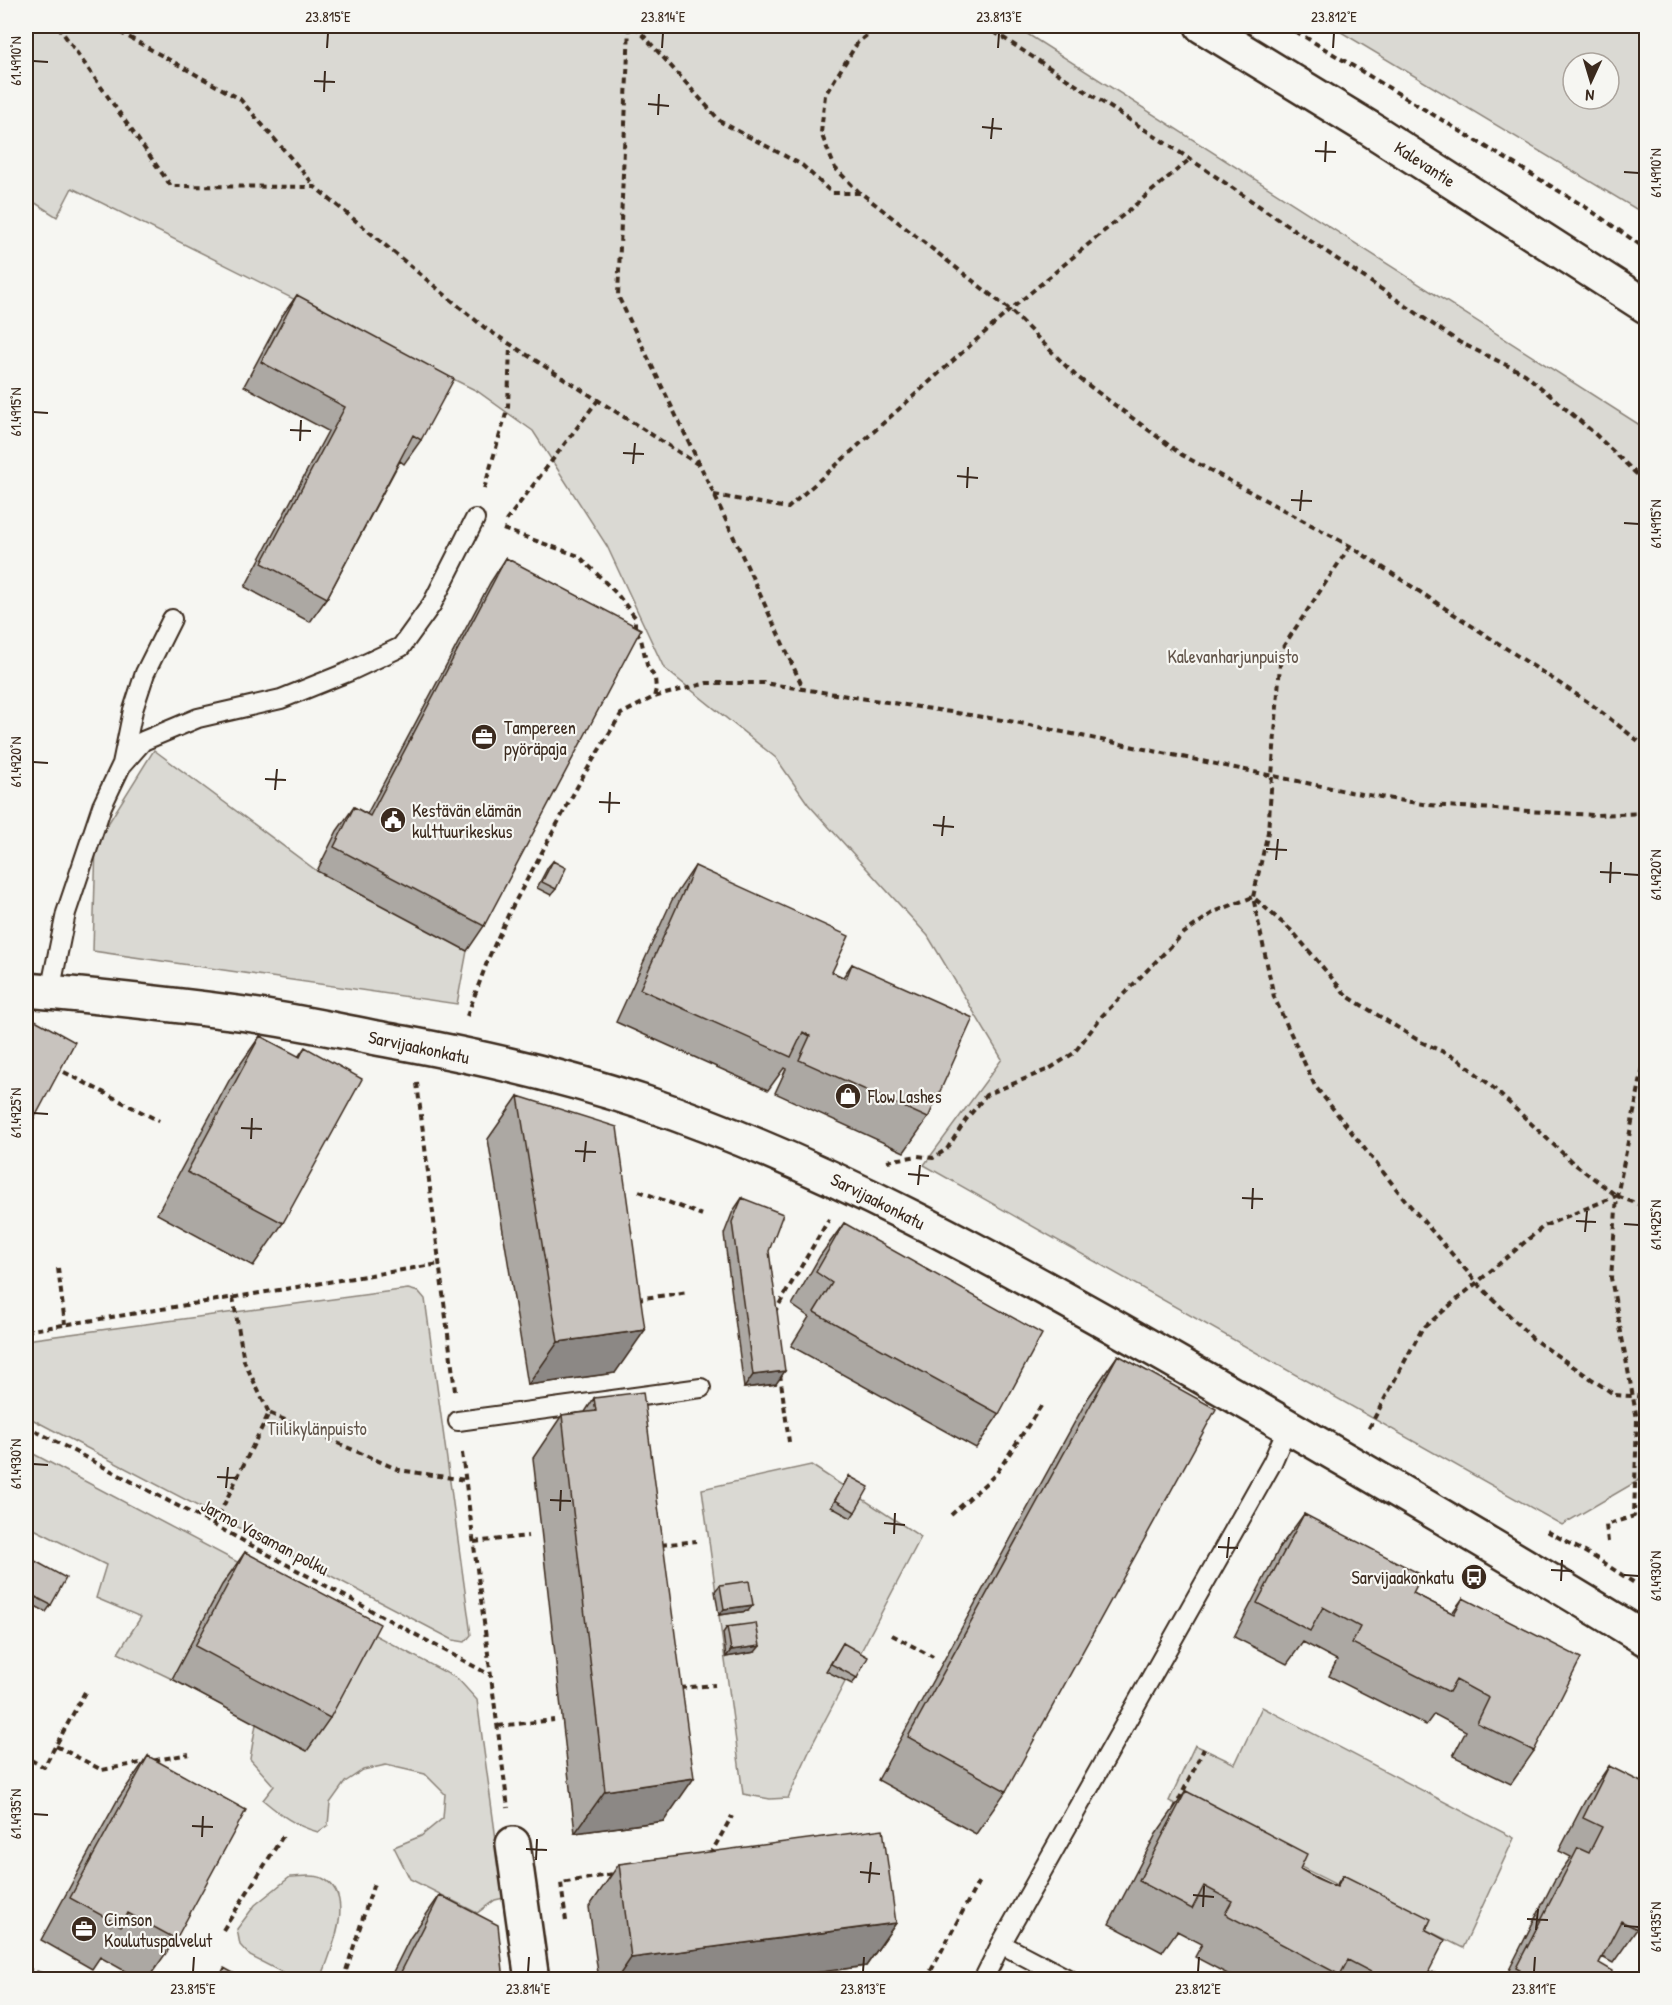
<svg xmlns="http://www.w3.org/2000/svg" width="1672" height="2005" font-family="'Patrick Hand',sans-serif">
<rect width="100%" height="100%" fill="#f6f6f2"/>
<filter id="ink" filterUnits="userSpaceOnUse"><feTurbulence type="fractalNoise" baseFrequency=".0167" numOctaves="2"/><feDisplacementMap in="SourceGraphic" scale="12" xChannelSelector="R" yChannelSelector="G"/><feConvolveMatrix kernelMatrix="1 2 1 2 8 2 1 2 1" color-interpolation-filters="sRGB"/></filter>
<g filter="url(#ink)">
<path fill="#dad9d3" stroke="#8a8278" stroke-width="1.5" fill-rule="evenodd" d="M26,26h989l631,403v1047l-84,49 -638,-360 78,-106 -74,-123 -120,-132 -32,-46 -112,-90 -57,-122 -74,-115 -56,-40 -405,-203 -15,29 -31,-20z
M1331,26h315v189zM1573,63h36v36h-36z
M154,750l163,121 150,80 -10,53 -364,-53 3,-108z
M408,1289l11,3 6,7 46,336 -6,7 -12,-2 -427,-224v-76z
M26,1450l432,229 19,21 27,198 -9,2 -18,13 -67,-34 -16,-32 27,-11 22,-18 2,-24 -20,-20 -39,-9 -23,5 -18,12 -15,21 -2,22 -10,7c-23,-6 -37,-17 -55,-32l11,-14 -24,-27 6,-35 51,27 -135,-72 -54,-26 23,-36 -45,-19 10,-33 -80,-40z
M811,1465l110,72 -108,206 -25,55 -18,1 -27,-5 -41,-305z
M1262,1707l252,131 -51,110 -294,-147 26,-56 40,19z
M290,1877c9,0 24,-3 32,1 36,17 8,75 -1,101h-26l-45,-23 -10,-11 -3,-16 18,-24z"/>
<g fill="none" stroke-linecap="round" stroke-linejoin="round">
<g stroke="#3b2a1e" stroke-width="22">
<path id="lane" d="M122,764l11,-54 12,-37 27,-54
M50,992l16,-79 36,-107 19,-40 22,-25 55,-23 83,-19 67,-27 53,-25 31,-43 43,-85
M458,1421l243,-33
M1001,1944l271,-481 16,-37
M983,1980l18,-36 69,36"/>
</g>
<g stroke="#3b2a1e" stroke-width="38">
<path id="street" d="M513,1844l19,136"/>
</g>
<g stroke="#3b2a1e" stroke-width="38">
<path id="secondary" d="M26,990c70,6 141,14 212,23 55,7 110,20 166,30 81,15 163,34 241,60 183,62 352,157 519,252 162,93 323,186 482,284"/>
</g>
<g stroke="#3b2a1e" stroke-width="38">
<path id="primary" d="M1202,26l167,102 277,178"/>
</g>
<path stroke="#3b2a1e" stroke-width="4" stroke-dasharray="6 4.5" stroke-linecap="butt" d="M58,26l113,160 144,1 170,141 214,137
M100,26l14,3 126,70 75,87
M629,26l-11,270 94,194 92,200
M635,26l86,96 81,43 30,28h29l149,117 66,66 106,79 168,91 241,158 55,43
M985,26l205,133 269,183 66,32 69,59 52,50
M1287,26l300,182 59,41
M860,193l-25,-25 -14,-35 4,-38 33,-53 21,-16
M484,489l24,-82 2,-62
M714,495l74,13 222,-198 180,-151
M506,521l92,-121
M503,529l76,27 38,38 18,23v12l6,10 6,26 8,13 1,11 -2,8
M1350,546l-69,104 -13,182 -15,65 21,100 41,89 91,115 72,83 55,55 82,56 31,2
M467,1016l22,-59 20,-44 73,-135 39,-64 33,-17 53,-14h57l251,39 335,70 79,13 165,10 52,-2
M64,1072l95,49
M417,1083l38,308
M887,1161l31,-5 15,2 14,-9 18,-28 21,-26 63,-26 25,-16 28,-37 82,-83 30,-21 39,-15 40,35 54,64 74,46 36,16 32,26 83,78 45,34 29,11
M639,1191l63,24
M58,1268l7,56
M233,1297l11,64 25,52
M637,1299l52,-7
M774,1313l55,-94
M26,1331l413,-67
M780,1374l9,68
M26,1426l188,99 276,150
M1369,1428l53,-99 122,-103 72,-30
M462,1453l46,355
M951,1515l45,-41 47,-71
M214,1525l55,-112 130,57 66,10
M1547,1531l49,27 40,26
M474,1542l54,-6
M1608,1542l-2,-17 28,-9 3,-97 -26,-141 6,-82 29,-143
M661,1545l35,-4
M892,1635l41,22
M680,1688l35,-3
M498,1726l56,-6
M56,1746l46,24 87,-16
M26,1767l3,-8 15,8 41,-75
M1174,1810l30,-61
M710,1855l22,-39
M566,1921l-5,-38 52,-9
M223,1930l62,-97
M26,1969l36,11
M343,1980l32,-100
M926,1980l54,-101"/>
<use href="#lane" stroke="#f6f6f2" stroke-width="18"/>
<use href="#street" stroke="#f6f6f2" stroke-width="33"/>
<use href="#secondary" stroke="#f6f6f2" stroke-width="33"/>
<use href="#primary" stroke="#f6f6f2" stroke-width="33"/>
</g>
<path fill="#aca8a3" stroke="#3b2a1e" stroke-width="1.5" d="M297,295l124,145 -17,24 -4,-3 -73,137 -17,24 -65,-35 83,-156 -84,-45 36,-67z
M506,558l-22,368 -17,25 -150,-80 20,-40 17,-24 13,7 123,-231z
M553,861l3,28 -5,6 -14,-7 11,-21z
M695,866l137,106 11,5 9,-13 76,154 -24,34 -129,-59 11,-24 -2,-1 -16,22 -152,-68 56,-122z
M260,1036l38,21 7,-10 -22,176 -30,43 -96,-52 73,-135z
M518,1096l97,277 -87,12 -40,-246z
M742,1198l34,186 -32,4 -20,-154 9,-23z
M844,1223l155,191 -23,34 -185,-102 18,-29 -17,-12 28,-49z
M1118,1355l-112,436 -30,43 -98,-54 210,-382z
M594,1398l70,423 -89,12 -42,-375 29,-43 23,-3z
M849,1476l6,36 -4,6 -20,-11z
M1304,1514l109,79 39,20 11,-15 71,153 -23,33 -58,-28 13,-25 -32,-17 -8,11 -97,-49 8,-16 -34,-18 -16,22 -53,-27 46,-90z
M245,1552l85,166 -23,33 -135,-72 50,-94z
M26,1556l25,49 -5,7 -20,-11z
M720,1585l28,26 -29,4 -4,-24z
M727,1627l28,25 -29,5 -3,-24z
M843,1643l14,35 -5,6 -26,-13z
M148,1756l28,183 -29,41h-6l-41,-23 -8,12 -51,-29 77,-141z
M1609,1766l28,163 -24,34 -11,-6 -3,6 9,17h-104l50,-99 17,-24 -12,-6 27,-52z
M1186,1791l114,78 35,18 8,-12 83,55 3,41 8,9h-198l-44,-23 7,-13 -25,-13 -15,21 -53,-28 47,-90z
M619,1864l277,59 -30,43 -104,14h-163l-10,-73z
M440,1895l64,85h-115l21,-42z"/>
<path fill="#8c8885" stroke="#3b2a1e" stroke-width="1.5" d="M645,1330l-30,43 -87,12 30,-43z
M785,1371l-9,13 -32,4 9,-13z
M753,1605l-5,6 -29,4 5,-6z
M760,1646l-5,6 -29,5 5,-7z
M694,1778l-30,43 -89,12 30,-42z
M896,1923l-30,43 -104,14h-146l15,-22z"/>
<path fill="#c8c3be" stroke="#3b2a1e" stroke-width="1.5" d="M297,295l157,84 -33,61 -8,-5 -86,163 -65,-35 83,-156 -84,-45z
M506,558l135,71 -157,297 -150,-79 20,-40 16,9z
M553,861l13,7 -10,21 -14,-7z
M695,866l154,70 -17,36 14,7 6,-15 121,54 -45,100 -129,-58 11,-24 -7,-4 -12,25 -151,-68z
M26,1015l49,27 -49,92z
M260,1036l40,21 5,-10 57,32 -79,144 -96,-51z
M518,1096l99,31 28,203 -87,12z
M742,1198l41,16 -14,37 16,120 -32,4 -21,-153z
M844,1223l198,111 -43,80 -185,-102 18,-29 -16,-11z
M1118,1355l98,54 -210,382 -98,-54z
M643,1392l51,386 -89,13 -43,-376 34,-4 -2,-13z
M849,1476l20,11 -14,25 -20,-12z
M1304,1514l118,61 -9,18 41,21 9,-16 118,60 -47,93 -57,-28 12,-25 -33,-18 -7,12 -97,-49 8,-16 -37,-20 -13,24 -53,-28z
M245,1552l135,72 -50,94 -135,-72z
M26,1556l40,22 -15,27 -25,-13z
M749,1581l4,24 -29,4 -4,-24z
M756,1623l4,23 -29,4 -4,-23z
M843,1643l25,14 -11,21 -26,-14z
M148,1756l98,54 -70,129 -48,-26 -7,13 -51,-28z
M1609,1766l38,19v125l-10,19 -16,-8 -22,42 14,8 -5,9h-84l3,-6 -11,-6 62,-120 11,5 13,-26 -19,-9z
M1186,1791l121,63 -7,15 16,9 21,9 6,-12 88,44 -5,11 19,10 -16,31 10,4 -2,5h-67l3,-7 -25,-13 -8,15 -115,-61 7,-13 -28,-15 -12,23 -53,-28z
M883,1829l13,94 -265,35 -12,-94z
M440,1895l58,30 6,55h-107z
M224,1968l22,12h-28z"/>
</g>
<path fill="none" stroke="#3b2a1e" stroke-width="2" d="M327,48l1,-15M662,48l1,-15M998,48l1,-15M1333,48l1,-15M33,61l15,1M314,81l21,1M324,92l1,-21M648,104l21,2M658,115l1,-21M982,127l20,2M991,139l2,-21M1315,151l21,1M1325,162l1,-21M1624,172l15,1M33,412l15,1M290,430l21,1M300,441l1,-21M623,453l21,1M633,464l2,-21M957,476l21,2M967,488l1,-21M1291,500l21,1M1300,511l2,-21M1624,523l15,1M33,762l15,1M265,779l21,1M275,790l2,-21M599,802l21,1M609,813l1,-21M933,825l21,2M942,836l2,-20M1266,849l21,1M1276,860l2,-21M1600,872l21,1M1624,874l15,1M1610,883l1,-21M33,1113l15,1M241,1128l21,1M251,1139l1,-21M575,1151l21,1M584,1162l2,-21M908,1174l21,2M918,1185l2,-20M1242,1198l21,1M1252,1209l1,-21M1576,1221l20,1M1624,1224l15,1M1585,1232l2,-21M33,1464l15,1M217,1477l21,1M226,1488l2,-21M550,1500l21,1M560,1511l1,-21M884,1523l21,2M894,1534l1,-21M1218,1547l20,1M1227,1558l2,-21M1551,1570l21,1M1624,1575l15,1M1561,1581l1,-21M33,1814l15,1M192,1826l21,1M202,1837l1,-21M526,1849l21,1M536,1860l1,-21M860,1872l20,2M869,1883l2,-21M1193,1895l21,2M1203,1907l1,-21M1527,1919l21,1M1624,1926l15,1M1536,1930l2,-21M193,1972l1,-15M528,1972l1,-15M863,1972l1,-15M1198,1972l1,-15M1534,1972l1,-15"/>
<defs>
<g id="office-disc" transform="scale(1.35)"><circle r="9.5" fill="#3b2a1e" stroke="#f6f6f2"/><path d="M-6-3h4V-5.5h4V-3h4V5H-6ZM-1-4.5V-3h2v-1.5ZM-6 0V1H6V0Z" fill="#fff"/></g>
<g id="civic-disc" transform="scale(1.35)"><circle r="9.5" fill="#3b2a1e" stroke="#f6f6f2"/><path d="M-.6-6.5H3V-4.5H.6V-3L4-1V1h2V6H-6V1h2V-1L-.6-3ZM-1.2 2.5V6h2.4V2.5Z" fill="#fff"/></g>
<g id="shop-disc" transform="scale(1.35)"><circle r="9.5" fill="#3b2a1e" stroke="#f6f6f2"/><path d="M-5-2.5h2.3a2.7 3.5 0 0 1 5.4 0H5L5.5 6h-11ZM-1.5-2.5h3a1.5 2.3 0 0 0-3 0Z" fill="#fff"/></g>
<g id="bus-disc" transform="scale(1.35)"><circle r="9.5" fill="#3b2a1e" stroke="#f6f6f2"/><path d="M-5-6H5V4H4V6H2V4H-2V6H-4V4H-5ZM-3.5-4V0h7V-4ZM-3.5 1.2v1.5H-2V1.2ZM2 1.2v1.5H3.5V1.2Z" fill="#fff"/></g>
</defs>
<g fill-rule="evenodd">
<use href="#office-disc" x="484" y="737"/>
<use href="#civic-disc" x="393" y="820"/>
<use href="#shop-disc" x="848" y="1096"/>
<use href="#bus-disc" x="1474" y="1577"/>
<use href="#office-disc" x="84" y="1929"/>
</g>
<g text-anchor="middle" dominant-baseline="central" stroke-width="4.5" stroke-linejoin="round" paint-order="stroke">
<g font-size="18" fill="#3b2a1e" stroke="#f6f6f2">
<text transform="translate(1425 164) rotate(33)">Kalevantie</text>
<text transform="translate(419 1047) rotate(12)">Sarvijaakonkatu</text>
<text transform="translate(878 1201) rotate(27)">Sarvijaakonkatu</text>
<text transform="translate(265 1537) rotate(28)">Jarmo Vasaman polku</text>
</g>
<g font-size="18" fill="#63564b" stroke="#f6f6f2">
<text x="1233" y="656">Kalevanharjunpuisto</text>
<text x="317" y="1428">Tiilikylänpuisto</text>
</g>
<g font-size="18" fill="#3b2a1e" stroke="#f6f6f2" text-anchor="start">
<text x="504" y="727">Tampereen<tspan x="504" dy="21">pyöräpaja</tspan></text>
<text x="412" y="810">Kestävän elämän<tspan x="412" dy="21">kulttuurikeskus</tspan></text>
<text x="868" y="1096">Flow Lashes</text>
<text x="1454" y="1577" text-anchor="end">Sarvijaakonkatu</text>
<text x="104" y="1919">Cimson<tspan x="104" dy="21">Koulutuspalvelut</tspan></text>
</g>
</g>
<rect width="1672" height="2005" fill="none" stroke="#f6f6f2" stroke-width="66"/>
<g transform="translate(1591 81) rotate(184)"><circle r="28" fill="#f6f6f2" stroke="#aba49d" stroke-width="1.5"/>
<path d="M0-4.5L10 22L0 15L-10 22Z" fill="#3b2a1e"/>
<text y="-9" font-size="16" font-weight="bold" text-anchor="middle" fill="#3b2a1e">N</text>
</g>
<rect x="33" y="33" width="1606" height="1939" fill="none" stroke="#3b2a1e" stroke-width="2"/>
<g font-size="15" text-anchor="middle" fill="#3b2a1e">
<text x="328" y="22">23.815°E</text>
<text x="663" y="22">23.814°E</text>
<text x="999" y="22">23.813°E</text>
<text x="1334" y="22">23.812°E</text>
<text transform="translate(16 61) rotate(-90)" y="5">61.4910°N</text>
<text transform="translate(1656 173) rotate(-90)" y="5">61.4910°N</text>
<text transform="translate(16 412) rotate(-90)" y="5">61.4915°N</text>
<text transform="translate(1656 524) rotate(-90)" y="5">61.4915°N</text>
<text transform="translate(16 762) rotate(-90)" y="5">61.4920°N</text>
<text transform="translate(1656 875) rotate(-90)" y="5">61.4920°N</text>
<text transform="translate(16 1113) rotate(-90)" y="5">61.4925°N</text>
<text transform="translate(1656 1225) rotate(-90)" y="5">61.4925°N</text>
<text transform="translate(16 1464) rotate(-90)" y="5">61.4930°N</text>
<text transform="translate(1656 1576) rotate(-90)" y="5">61.4930°N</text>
<text transform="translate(16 1814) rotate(-90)" y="5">61.4935°N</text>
<text transform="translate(1656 1927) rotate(-90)" y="5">61.4935°N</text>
<text x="193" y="1994">23.815°E</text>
<text x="528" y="1994">23.814°E</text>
<text x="863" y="1994">23.813°E</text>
<text x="1198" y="1994">23.812°E</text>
<text x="1534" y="1994">23.811°E</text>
</g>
</svg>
